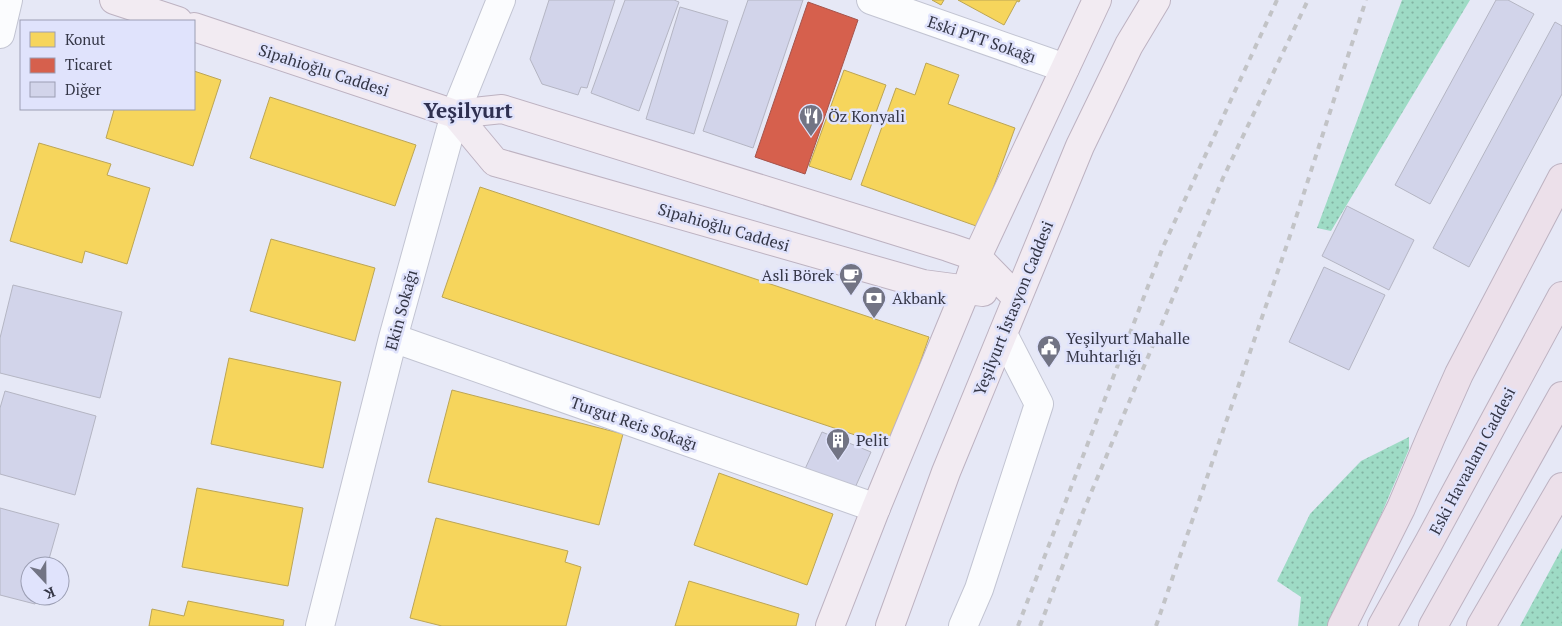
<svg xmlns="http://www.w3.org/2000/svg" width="1562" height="626" font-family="'PT Serif',serif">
<defs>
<pattern id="grass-dots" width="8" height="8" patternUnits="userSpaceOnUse" patternTransform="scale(1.25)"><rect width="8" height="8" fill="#9edbc5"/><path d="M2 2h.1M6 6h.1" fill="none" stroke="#82b2a2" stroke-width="1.8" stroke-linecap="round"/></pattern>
</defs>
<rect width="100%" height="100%" fill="#e6e8f6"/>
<path fill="url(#grass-dots)" d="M1402,0h68l-139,231 -14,-3z
M1409,437v12l-59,139 -18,38h-34l3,-29 -24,-16 33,-67 51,-53z
M1562,548v78h-42z"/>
<path fill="#f6d55c" stroke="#bca555" d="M932,0h12l-3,5z
M958,0h62l-1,2 -2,-1 -13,24z
M926,63l33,12 -11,29 67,24 -36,99 -118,-42 35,-97 19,7z
M844,70l42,15 -35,95 -42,-14z
M194,71l27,9 -28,86 -87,-28 8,-28 -4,-1h84z
M270,97l146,48 -21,61 -145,-48z
M39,143l72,21 -4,11 43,13 -23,76 -42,-13 -3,12 -72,-22z
M480,187l449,150 -38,110 -449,-150z
M271,239l104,29 -20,73 -105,-30z
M229,358l112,24 -18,86 -112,-24z
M452,390l171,44 -24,91 -171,-43z
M719,473l114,41 -26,71 -113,-40z
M197,488l106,20 -15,78 -106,-19z
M436,518l132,33 -3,11 16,5 -15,59h-124l-32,-8z
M689,581l110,33 -3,12h-121z
M188,601l96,19 -1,6h-134l3,-17 32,7z"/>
<path fill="#d6604d" stroke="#a5534b" d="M808,2l50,18 -53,154 -50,-17z"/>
<path fill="#d2d4ea" stroke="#b4b5c3" d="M549,0h66l-28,88 -6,-1 -3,8 -36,-11 -12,-25z
M625,0h49l5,2 -40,109 -48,-18z
M748,0h55l-50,148 -50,-17z
M1496,0h12l26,14 -104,190 -35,-19z
M680,7l48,14 -34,113 -48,-15z
M1555,22l7,4v68l-93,173 -36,-19z
M1347,206l67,34 -25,50 -67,-34z
M1324,267l61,28 -36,75 -60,-28z
M13,285l109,27 -22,86 -100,-25v-35z
M5,391l91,25 -21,79 -75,-21v-66z
M822,432l49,20 -17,38 -49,-21z
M0,508l59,16 -12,42h-17v30h8l-3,8 -35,-9z"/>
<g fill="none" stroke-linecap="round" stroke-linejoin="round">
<g stroke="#c2c4d2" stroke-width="30">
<path id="minor" d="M871,0l194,68
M0,34l8,-34
M393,338l483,170
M320,626l73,-288 62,-224 46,-114
M963,626l16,-37 60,-185 -36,-70"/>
</g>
<g stroke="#bdb2c1" stroke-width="30">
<path id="major" d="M114,0l64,21
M194,27l261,87 47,-5 446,138 29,10 39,40
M455,114l40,48 428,122 60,8
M830,626l46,-118 90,-218 11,-33 120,-257
M890,626l56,-154 134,-326 49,-101 27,-45"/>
</g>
<g stroke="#bdb2c1" stroke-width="30">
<path id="highway" d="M1342,626l59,-118 30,-71 28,-63 103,-196
M1382,626l47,-84 133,-246
M1433,626l129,-230
M1481,626l81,-139"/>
</g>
<use href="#minor" stroke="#fbfcfe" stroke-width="28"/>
<use href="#major" stroke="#f2ebf2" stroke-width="28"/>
<use href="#highway" stroke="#ece0ea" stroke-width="28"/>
<path stroke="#c2c3c6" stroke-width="4" stroke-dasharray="6 6" stroke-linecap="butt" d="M1018,626l145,-379 114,-247
M1040,626l43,-114 140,-334 85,-178
M1156,626l137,-399 73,-227"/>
</g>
<defs>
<g id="restaurant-pin" transform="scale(1.25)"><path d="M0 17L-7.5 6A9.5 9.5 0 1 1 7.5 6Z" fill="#727484" stroke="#e0e3fc"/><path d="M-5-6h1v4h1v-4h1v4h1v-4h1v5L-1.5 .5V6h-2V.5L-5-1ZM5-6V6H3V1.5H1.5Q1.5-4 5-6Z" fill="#fff"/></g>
<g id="cafe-pin" transform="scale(1.25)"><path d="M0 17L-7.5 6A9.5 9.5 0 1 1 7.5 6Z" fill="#727484" stroke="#e0e3fc"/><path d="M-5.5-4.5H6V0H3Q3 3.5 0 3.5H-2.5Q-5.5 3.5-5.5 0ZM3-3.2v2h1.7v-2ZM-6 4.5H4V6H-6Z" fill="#fff"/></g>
<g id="bank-pin" transform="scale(1.25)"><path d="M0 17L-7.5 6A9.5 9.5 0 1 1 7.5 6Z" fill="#727484" stroke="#e0e3fc"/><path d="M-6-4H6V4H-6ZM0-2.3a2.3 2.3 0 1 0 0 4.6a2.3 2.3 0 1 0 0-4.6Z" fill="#fff"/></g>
<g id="civic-pin" transform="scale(1.25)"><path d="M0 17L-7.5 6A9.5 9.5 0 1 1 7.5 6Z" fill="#727484" stroke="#e0e3fc"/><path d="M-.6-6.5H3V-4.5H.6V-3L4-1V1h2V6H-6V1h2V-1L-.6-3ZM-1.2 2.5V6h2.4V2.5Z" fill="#fff"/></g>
<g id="building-pin" transform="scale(1.25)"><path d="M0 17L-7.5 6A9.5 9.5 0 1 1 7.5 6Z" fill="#727484" stroke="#e0e3fc"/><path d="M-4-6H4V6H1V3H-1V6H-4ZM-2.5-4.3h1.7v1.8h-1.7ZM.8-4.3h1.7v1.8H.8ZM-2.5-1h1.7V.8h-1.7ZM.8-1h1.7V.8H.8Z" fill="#fff"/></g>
</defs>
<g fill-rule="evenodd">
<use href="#restaurant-pin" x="811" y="116"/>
<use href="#cafe-pin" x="851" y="275"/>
<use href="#bank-pin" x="874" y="298"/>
<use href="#civic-pin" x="1049" y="347"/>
<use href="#building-pin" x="838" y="440"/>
</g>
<g text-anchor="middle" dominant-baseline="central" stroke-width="5" stroke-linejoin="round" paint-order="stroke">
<g font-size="16" fill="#343646" stroke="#e0e3fc">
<text transform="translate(982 39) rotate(19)">Eski PTT Sokağı</text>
<text transform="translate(324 70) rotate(18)">Sipahioğlu Caddesi</text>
<text transform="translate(724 227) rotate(16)">Sipahioğlu Caddesi</text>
<text transform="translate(1013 308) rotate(-68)">Yeşilyurt İstasyon Caddesi</text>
<text transform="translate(401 310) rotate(-75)">Ekin Sokağı</text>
<text transform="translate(634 423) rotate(19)">Turgut Reis Sokağı</text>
<text transform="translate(1472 461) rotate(-62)">Eski Havaalanı Caddesi</text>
</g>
<g font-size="16" fill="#343646" stroke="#e0e3fc" text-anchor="start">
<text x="828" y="116">Öz Konyali</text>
<text x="834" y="275" text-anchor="end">Asli Börek</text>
<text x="892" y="298">Akbank</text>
<text x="1066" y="338">Yeşilyurt Mahalle<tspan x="1066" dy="18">Muhtarlığı</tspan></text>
<text x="856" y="440">Pelit</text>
</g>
<g font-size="21" font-weight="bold" fill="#2f3051" stroke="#e0e3fc">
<text x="468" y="110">Yeşilyurt</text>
</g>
</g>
<rect x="20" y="20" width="175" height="90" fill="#e0e3fc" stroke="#9b9eb3"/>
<rect x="30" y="32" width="25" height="15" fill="#f6d55c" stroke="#9b9eb3"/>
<text x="65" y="45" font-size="15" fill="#343646">Konut</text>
<rect x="30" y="58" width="25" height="15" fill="#d6604d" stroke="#9b9eb3"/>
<text x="65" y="70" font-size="15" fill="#343646">Ticaret</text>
<rect x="30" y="82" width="25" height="15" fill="#d2d4ea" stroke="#9b9eb3"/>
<text x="65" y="95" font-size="15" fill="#343646">Diğer</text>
<g transform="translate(45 581) rotate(158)"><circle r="24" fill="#e0e3fc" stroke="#9b9eb3"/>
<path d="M0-4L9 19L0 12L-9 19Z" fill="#727484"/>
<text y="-8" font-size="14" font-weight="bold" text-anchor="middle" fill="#343646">K</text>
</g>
</svg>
